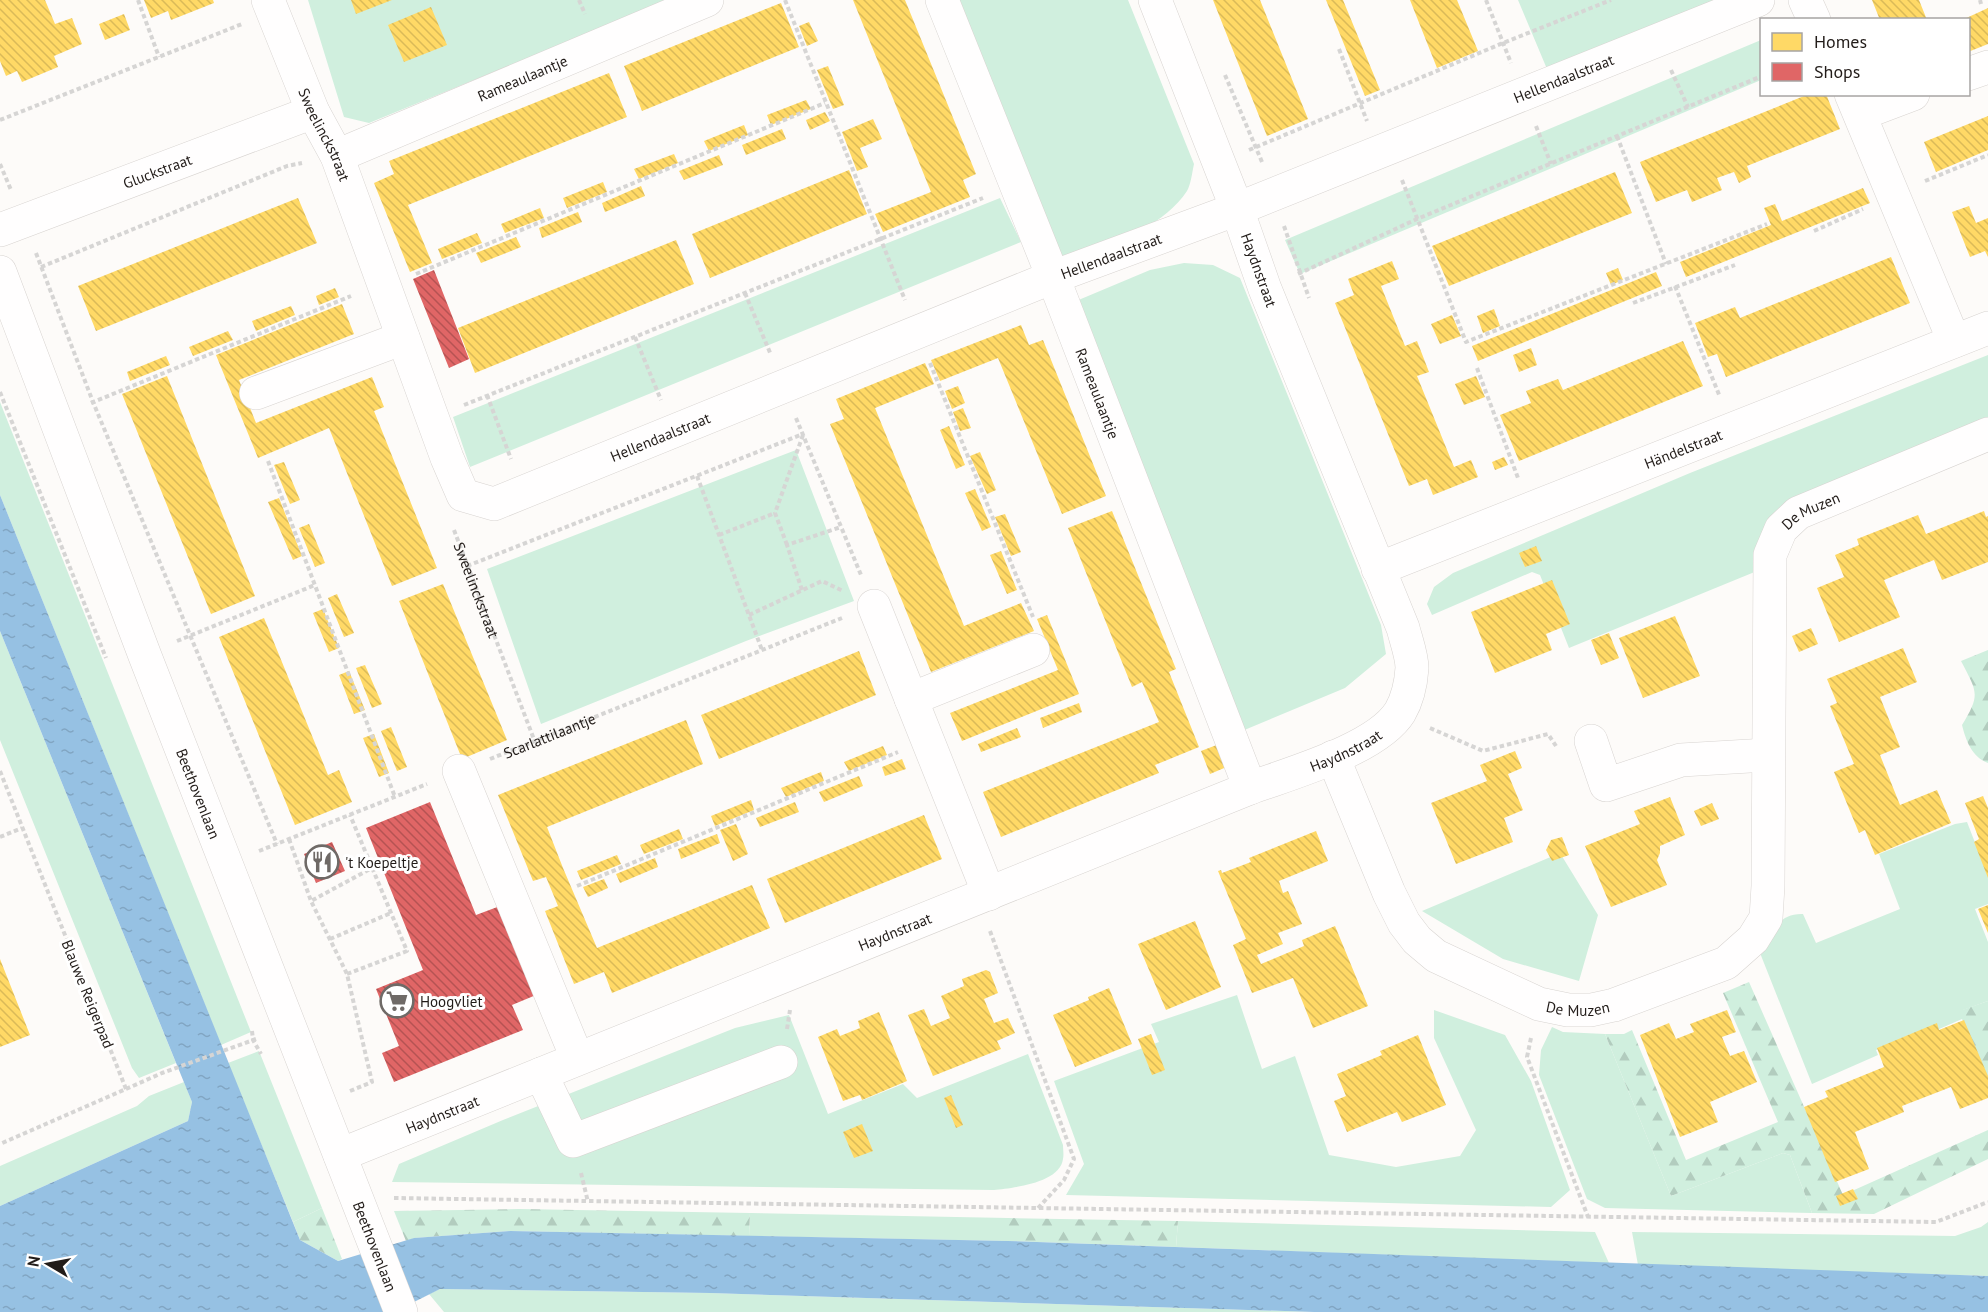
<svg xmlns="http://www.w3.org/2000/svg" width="1988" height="1312" font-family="'PT Sans',sans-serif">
<defs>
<pattern id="forest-firs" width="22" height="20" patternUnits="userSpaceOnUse" patternTransform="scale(1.5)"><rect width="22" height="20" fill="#d0efde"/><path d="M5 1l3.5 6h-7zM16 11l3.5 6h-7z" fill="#b2ccbe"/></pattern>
<pattern id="water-ripples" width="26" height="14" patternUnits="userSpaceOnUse" patternTransform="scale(1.5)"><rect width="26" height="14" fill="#96c1e3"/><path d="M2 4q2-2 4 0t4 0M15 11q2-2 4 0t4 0" fill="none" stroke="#81a5c2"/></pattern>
<pattern id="homes-back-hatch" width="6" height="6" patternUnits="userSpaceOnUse" patternTransform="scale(1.5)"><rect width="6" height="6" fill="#ffd966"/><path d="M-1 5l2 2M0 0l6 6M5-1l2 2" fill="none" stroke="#daba58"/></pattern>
<pattern id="shops-back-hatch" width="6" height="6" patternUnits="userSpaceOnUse" patternTransform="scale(1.5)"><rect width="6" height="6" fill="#e06666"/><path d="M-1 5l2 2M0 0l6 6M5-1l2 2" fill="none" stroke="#b55353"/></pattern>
</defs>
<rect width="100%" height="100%" fill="#fdfbf9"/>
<path fill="#d0efde" d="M308,0h361l-300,123 -25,-6z
M946,0h182l66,164c-2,9 -3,20 -7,27 -27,41 -89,58 -132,76z
M1518,0h201l-172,69z
M1761,40v40l-461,194 -15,-34z
M1000,198l21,44 -551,225 -17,-50z
M1184,263l29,2 27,13 141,347 5,29 -41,34 -103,43 -173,-427 81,-34z
M1988,355v63l-199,84 -32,69 -188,77 -29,-73 -8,-3 -100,43 -5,-11 7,-17 19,-14 237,-100z
M0,402l251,630 -30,13 -221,-550z
M796,450l58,151 -108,40 -205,83 -54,-155z
M0,631l176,432 -37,15 -7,-10 -132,-328z
M1967,822l21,54v28l-13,5 13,33v59l-25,9 -1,9 -48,21 -3,-6 -35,16 2,5 -66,29 -52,-131c11,-19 17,-40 43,-39l13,29 84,-34 -21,-55 76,-30z
M1560,853l38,62 -19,66 -76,-22 -81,-48z
M1237,995l25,74 33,-13 34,99 67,12 64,-11 16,-26 -42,-92v-28l71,25 26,46 39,109 -19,17 -485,-12 18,-31 -30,-83 105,-39 -8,-18z
M789,1015l39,99 75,-30 14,14 111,-44 35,91c0,4 1,10 0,14 -3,24 -50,29 -69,31l-602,-8 7,-18 104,-44 232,-92z
M1552,1027l11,5 42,2 66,162 112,-43 7,2 22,58 -207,-5 -18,-9 -48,-124 2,-25z
M259,1051l63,157 -29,14 -65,-159z
M184,1082l8,20 -4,19 -188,85v-40l137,-60 12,-10z
M750,1213l258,5v23l-259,-5z
M1178,1221l417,11 14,31 -433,-16z
M1988,1222v54l-350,-11 -6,-33 323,4 26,-9z
M440,1289l270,4 604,19h-870l-15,-18z"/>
<path fill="url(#forest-firs)" d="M1988,650v113c-16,-6 -22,-22 -26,-38 19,-31 15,-33 -1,-64z
M1749,982l94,213 145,-65v29l-114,55 -62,-1 -22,-58 -7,-2 -112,43 -66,-162h19l8,-4 54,130 92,-38 -55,-129z
M1988,1001v77l-26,-59v-9z
M322,1208l20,51 -4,2 -38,-21 -7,-18z
M519,1209l231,4 -1,23 -239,-5 -95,7 -9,3 -12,-30z
M1008,1218l170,3 -2,26 -168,-6z"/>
<path fill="url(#water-ripples)" d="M0,495l300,745 38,21 76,-23 96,-7 498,10 980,35v36h-674l-604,-19 -270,-4 -46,23h-394v-106l188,-85 4,-19 -192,-471z"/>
<path fill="url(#homes-back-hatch)" d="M0,0h45l10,24 17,-6 10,26 -28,12 4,11 -36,15 -5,-11 -11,5 -6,-15z
M144,0h69l1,3 -43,17 -3,-9 -17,7z
M351,0h41l-36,14z
M853,0h52l71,174 -13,6 7,17 -87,35 -8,-18 56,-22z
M1213,0h47l48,119 -41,17z
M1326,0h17l37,90 -15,6z
M1410,0h47l21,51 -41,17z
M1872,0h47l8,20h-47z
M781,3l18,44 -157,64 -18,-45z
M431,7l16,38 -43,17 -16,-37z
M1988,8v36l-20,8v-32h-6z
M124,14l6,16 -25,10 -6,-16z
M809,22l9,19 -11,5 -8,-20z
M828,66l16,39 -11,4 -16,-39z
M609,73l18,44 -219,88 24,58 -22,9 -36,-89 20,-9 -5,-13z
M1809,94h17l14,35 -93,37 4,11 -12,6 -5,-11 -17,6 5,12 -30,12 -5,-12 -31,12 -16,-40z
M806,100l5,9 -40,16 -4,-10z
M825,112l5,9 -20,9 -4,-10z
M1988,116v34l-52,22 -12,-30z
M873,119l9,20 -22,9 8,19 -11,4 -15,-39z
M744,125l4,10 -39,16 -5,-10z
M782,129l4,10 -40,16 -4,-10z
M674,154l4,9 -39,16 -5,-10z
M719,155l4,10 -39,15 -5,-9z
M849,170l18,44 -157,64 -18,-44z
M1615,172l17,41 -183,73 -17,-40z
M603,182l4,10 -40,16 -4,-10z
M641,186l4,10 -40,16 -3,-9z
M1863,188l7,15 -184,74 -6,-15 91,-37 -7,-17 11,-4 7,17z
M298,198l19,45 -221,88 -18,-45z
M1969,206l7,17 12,-5v39l-3,-6 -15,6 -18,-45z
M540,208l4,10 -39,15 -4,-9z
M578,212l4,10 -40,16 -3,-10z
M477,233l5,10 -40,16 -4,-10z
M516,237l5,10 -40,16 -5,-10z
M676,240l18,44 -219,89 -17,-45z
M1891,257l19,46 -184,74 -9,-23 -9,3 -13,-34 40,-16 5,11z
M1392,261l7,18 -18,7 24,60 12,-5 12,31 -12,4 37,91 17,-7 7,17 -45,18 -6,-16 -18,7 -74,-183 19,-8 -6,-16z
M1618,268l5,12 -12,5 -5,-12z
M1656,272l6,14 -184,75 -6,-15z
M335,288l4,9 -20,8 -3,-9z
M342,304l12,30 -115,46 17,43 116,-46 12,30 -10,4 63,157 -45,18 -63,-158 -71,30 -42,-103z
M291,306l4,9 -39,16 -4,-10z
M1494,309l6,17 -17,7 -6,-17z
M1452,315l9,21 -21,8 -9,-20z
M1021,325l8,20 14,-5 63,156 -44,18 -64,-156 -58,23 -9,-21z
M228,331l5,9 -40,16 -4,-9z
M1683,341l20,45 -184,75 -19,-46 31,-12 -5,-12 32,-12 5,11z
M1531,348l6,17 -18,7 -6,-17z
M166,356l4,9 -40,16 -3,-9z
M925,363l9,21 -59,24 89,218 57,-23 13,28 -103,41 -101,-248 14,-5 -8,-20z
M167,376l88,220 -44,18 -89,-220z
M1476,376l9,21 -21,8 -9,-21z
M958,386l7,17 -13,6 -7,-18z
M963,408l8,20 -11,3 -7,-19z
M949,426l16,39 -9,4 -16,-39z
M980,452l16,38 -9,4 -17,-38z
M1504,457l4,8 -13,5 -3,-8z
M284,462l16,38 -10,4 -16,-39z
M975,489l16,38 -9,4 -17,-38z
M279,498l23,58 -9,4 -25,-58z
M1112,511l64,158 -7,3 30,75 -44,18 4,8 -158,64 -18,-45 176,-70 -17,-40 -10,5 -64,-159z
M1984,511l2,6 2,-1v46l-46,18 -8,-20 -50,20 16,37 -61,25 -22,-54 27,-11 -9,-22 24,-10 -2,-6 61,-24 8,19z
M1005,514l16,38 -10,4 -16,-39z
M309,524l16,39 -10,4 -16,-39z
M1536,546l6,15 -17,6 -6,-14z
M1001,551l16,39 -10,4 -17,-39z
M1552,580l18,44 -24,10 6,16 -57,23 -24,-61z
M443,584l64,156 -45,19 -63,-158z
M337,594l17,39 -10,4 -16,-39z
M323,609l16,39 -10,4 -16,-39z
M1047,615l32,79 -117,47 -12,-28 108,-43 -21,-51z
M1675,616l25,60 -57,22 -24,-60z
M264,618l64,157 11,-5 13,32 -57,23 -76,-188z
M1811,628l7,16 -19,8 -7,-16z
M1609,633l10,25 -18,7 -10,-25z
M1903,648l14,34 -37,15 20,50 -20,8 20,50 37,-15 14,33 -76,32 -10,-25 -6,3 -25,-61 20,-8 -24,-58 7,-3 -10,-24z
M859,651l17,44 -157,64 -18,-44z
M365,665l17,39 -10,4 -16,-40z
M349,671l16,39 -11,4 -15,-39z
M1079,703l3,9 -39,16 -3,-10z
M686,720l17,44 -156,63 16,41 34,80 155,-63 18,43 -158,65 -8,-21 -30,12 -29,-73 13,-5 -12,-29 -13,4 -35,-86z
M391,727l16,40 -10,4 -16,-40z
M1017,728l4,9 -40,15 -3,-8z
M374,734l15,39 -10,4 -16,-39z
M1227,741l9,22 -26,11 -9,-23z
M883,746l4,9 -38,16 -5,-9z
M1515,751l7,17 -14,6 15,36 -19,8 9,24 -57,22 -25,-61 56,-22 -7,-16z
M902,759l4,10 -21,7 -3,-9z
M821,772l3,9 -38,16 -5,-9z
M859,776l4,10 -39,16 -5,-10z
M1983,796l5,12v70l-14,-36 5,-3 -14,-36z
M1670,797l15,38 -25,11v7l-3,7 10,25 -56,22 -26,-61 55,-22 -6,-13z
M751,800l3,10 -39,16 -4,-10z
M795,802l4,10 -39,15 -4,-9z
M1712,803l7,16 -18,7 -7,-15z
M924,815l18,44 -157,64 -18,-44z
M736,824l12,30 -15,7 -13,-31z
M679,829l4,10 -39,15 -4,-9z
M1316,831l12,30 -49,20 4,12 5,-2 14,33 -24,9 5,11 -26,11 4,9 43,-18 -2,-6 33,-14 33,80 -55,22 -20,-50 -41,15 -19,-48 13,-6 -28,-68 3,-1 1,3 29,-11 -2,-4z
M717,834l3,9 -39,16 -3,-10z
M1562,837l7,18 -17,6 -6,-11 5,-10z
M617,855l4,9 -40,16 -4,-9z
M655,858l3,9 -38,16 -4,-9z
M604,879l4,9 -20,9 -5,-10z
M1988,905v28l-10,-24z
M1195,921l26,66 -55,23 -28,-66z
M0,959l30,76 -30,12z
M986,970l4,2 8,21 -14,6 10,24 14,-5 7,15 -18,8 4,8 -68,27 -25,-61 16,-6 7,17 19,-8 -9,-22 23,-10 -2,-7z
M1109,988l23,56 -57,23 -22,-52 36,-15 -1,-3z
M1727,1010l9,22 -14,5 8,19 14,-5 13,31 -47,20 8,20 -38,15 -40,-102 29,-12 7,16 18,-7 -4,-8z
M879,1012l28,69 -45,19 -2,-5 -17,6 -25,-64 19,-8 3,7 20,-8 -2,-7z
M1964,1020l24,56v22l-28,11 -9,-22 -49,19 2,6 -49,20 14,37 -34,13 -31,-75 24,-10 -3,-6 59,-24 -7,-19 60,-25 2,7z
M1151,1034l14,36 -13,5 -14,-36z
M1418,1035l28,70 -44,17 -5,-10 -50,20 -13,-31 12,-5 -9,-22 45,-19 -2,-4z
M951,1095l12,30 -7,3 -12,-30z
M862,1124l11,27 -19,7 -11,-26z
M1853,1189l5,10 -18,7 -4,-10z"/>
<path fill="url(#shops-back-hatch)" d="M434,270l35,89 -20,9 -36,-89z
M430,802l46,113 24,-9 36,89 -24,10 11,25 -129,52 -12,-29 17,-7 -23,-57 47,-19 -57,-142z
M332,842l13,29 -29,12 -12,-29z"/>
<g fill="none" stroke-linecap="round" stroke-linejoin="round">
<g stroke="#d8d4d1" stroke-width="34">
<g id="minor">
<path id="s3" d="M268,0l45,112 24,44 110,302 16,37 31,9 559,-227 184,-68 521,-209"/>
<path id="s4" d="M942,0l111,277 197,511"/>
<path d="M1805,0l9,20"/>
<path d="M1968,74l20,-7"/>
<path d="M1851,94l103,247"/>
<path d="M1860,114l53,-20"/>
<path id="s5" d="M337,156l370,-156"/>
<path id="s6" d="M0,230l313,-118"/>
<path id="s7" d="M0,272l145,384 256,656"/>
<path d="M256,393l147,-55"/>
<path id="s8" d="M1378,569l610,-241"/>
<path d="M874,606l115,288"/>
<path d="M911,699l122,-49"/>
<path d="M1591,741l15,44 75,-25 86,-5"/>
<path id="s9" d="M1333,757l56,136 15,30 13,17 19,16 103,48 29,6h23l23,-5 112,-42 27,-24 13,-21 2,-32 2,-331 11,-26 17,-16 190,-79"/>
<path d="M459,771l118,287"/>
<path d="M541,1074l32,67 208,-79"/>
<path id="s10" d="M340,1155l910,-367c41,-15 127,-39 150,-76 7,-12 11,-29 12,-44 0,-12 -6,-28 -9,-40l-138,-339 -28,-80 -82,-209"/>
</g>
</g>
<g stroke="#d6d5d4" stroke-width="4" stroke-dasharray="4.5 3" stroke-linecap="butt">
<path d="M138,0l21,57"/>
<path d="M579,0l6,14"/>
<path d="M785,0l120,300"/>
<path d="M1486,0l25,63"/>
<path d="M1980,0l1,4"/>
<path d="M1339,49l28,72"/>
<path d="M1671,70l17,37"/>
<path d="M1225,75l37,87"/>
<path d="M0,120l242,-96"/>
<path d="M1536,126l15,38"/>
<path d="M1617,136l49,128"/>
<path d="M1249,150l254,-107 108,-43"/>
<path d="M0,164l11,26"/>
<path d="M1402,180l64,162 301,-118"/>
<path d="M1925,181l63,-26"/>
<path d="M1284,226l25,72"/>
<path d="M1814,231l49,-22"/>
<path d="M36,253l57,149 184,442"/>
<path d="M41,267l246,-101 15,-3"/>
<path d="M416,274l409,-171"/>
<path d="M1298,274l119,-55 345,-143"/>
<path d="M1675,286l45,111"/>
<path d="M745,293l26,62"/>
<path d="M1633,303l102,-38"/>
<path d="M635,337l26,63"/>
<path d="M930,363l103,254"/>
<path d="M1477,368l41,110"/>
<path d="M0,392l106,266"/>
<path d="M487,395l24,64"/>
<path d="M91,403l260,-107"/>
<path d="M464,405l519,-207"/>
<path d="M796,418l65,157"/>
<path d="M268,461l127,336"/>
<path d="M697,476l65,174"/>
<path id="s1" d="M454,530l81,212"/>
<path d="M719,535l56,-22"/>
<path d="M787,545l-12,-32 28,-78"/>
<path d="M467,566l336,-132"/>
<path d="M802,590l-15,-45 54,-18"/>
<path d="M749,615l73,-34 21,10"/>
<path d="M177,641l138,-56"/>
<path d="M1430,728l53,23 65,-17 8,12"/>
<path id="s2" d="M490,759l352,-141"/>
<path d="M0,771l126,318 -126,55"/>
<path d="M0,837l22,-9"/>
<path d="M289,839l22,62"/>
<path d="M259,851l168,-67"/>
<path d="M577,886l321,-134"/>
<path d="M990,931l84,228 -10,21 -26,28"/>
<path d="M330,939l61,-26"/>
<path d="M347,974l60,-23 -57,-136"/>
<path d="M787,1029l3,-19"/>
<path d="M252,1031l1,9 8,14"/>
<path d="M1531,1038l-4,19 61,160"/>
<path d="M126,1089l36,-16 94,-34"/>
<path d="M350,1091l22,-9 -25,-108 -36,-73 61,-33"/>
<path d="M581,1173l7,29"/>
<path d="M394,1198l1542,24 52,-20"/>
</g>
<use href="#minor" stroke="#fffefe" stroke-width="33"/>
</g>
<defs>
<g id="restaurant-ring" transform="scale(1.725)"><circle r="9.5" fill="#fff" stroke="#6f6a67" stroke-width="1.5"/><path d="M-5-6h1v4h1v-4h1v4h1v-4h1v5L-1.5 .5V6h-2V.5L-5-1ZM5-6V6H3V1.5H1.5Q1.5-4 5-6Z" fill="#6f6a67"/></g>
<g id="supermarket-ring" transform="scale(1.725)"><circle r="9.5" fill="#fff" stroke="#6f6a67" stroke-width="1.5"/><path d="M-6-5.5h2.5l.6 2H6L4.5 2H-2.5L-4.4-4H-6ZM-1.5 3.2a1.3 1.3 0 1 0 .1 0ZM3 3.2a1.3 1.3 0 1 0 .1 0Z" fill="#6f6a67"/></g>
</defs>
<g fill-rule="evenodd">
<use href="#restaurant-ring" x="322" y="862"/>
<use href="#supermarket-ring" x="397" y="1001"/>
</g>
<g text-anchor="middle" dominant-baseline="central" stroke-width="6" stroke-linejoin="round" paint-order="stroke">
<g font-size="15" fill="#221c19" stroke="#fff">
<text stroke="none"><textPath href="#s5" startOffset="201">Rameaulaantje</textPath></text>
<text stroke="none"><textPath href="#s3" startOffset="1716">Hellendaalstraat</textPath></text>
<text stroke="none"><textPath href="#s3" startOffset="146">Sweelinckstraat</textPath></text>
<text stroke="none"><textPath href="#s6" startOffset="168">Gluckstraat</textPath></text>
<text stroke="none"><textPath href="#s3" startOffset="1230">Hellendaalstraat</textPath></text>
<text transform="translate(1259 270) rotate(70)">Haydnstraat</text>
<text stroke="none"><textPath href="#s4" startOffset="423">Rameaulaantje</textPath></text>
<text stroke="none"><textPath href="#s3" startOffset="744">Hellendaalstraat</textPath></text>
<text stroke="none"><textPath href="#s8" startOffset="328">Händelstraat</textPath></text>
<text stroke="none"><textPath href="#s9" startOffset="1024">De Muzen</textPath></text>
<text stroke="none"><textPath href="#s1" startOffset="64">Sweelinckstraat</textPath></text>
<text stroke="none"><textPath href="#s2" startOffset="64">Scarlattilaantje</textPath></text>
<text stroke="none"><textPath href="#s10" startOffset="1084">Haydnstraat</textPath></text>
<text stroke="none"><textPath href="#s7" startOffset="558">Beethovenlaan</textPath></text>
<text stroke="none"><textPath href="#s10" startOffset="598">Haydnstraat</textPath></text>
<text transform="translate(88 994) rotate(68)">Blauwe Reigerpad</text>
<text stroke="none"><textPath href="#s9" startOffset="380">De Muzen</textPath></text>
<text stroke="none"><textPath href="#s10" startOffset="110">Haydnstraat</textPath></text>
<text stroke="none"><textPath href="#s7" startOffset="1044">Beethovenlaan</textPath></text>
</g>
<g font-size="15" fill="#221c19" stroke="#fff" text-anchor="start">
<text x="345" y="862">'t Koepeltje</text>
<text x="420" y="1001">Hoogvliet</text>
</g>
</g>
<rect x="1760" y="18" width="210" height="78" fill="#ffffff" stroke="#a7a4a3" stroke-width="1.5"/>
<rect x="1772" y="33" width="30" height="18" fill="#ffd966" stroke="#a7a4a3" stroke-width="1.5"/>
<text x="1814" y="48" font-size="18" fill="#221c19">Homes</text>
<rect x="1772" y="63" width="30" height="18" fill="#e06666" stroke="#a7a4a3" stroke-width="1.5"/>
<text x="1814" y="78" font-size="18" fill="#221c19">Shops</text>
<g transform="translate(48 1264) rotate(280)" stroke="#ffffff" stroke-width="4.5" paint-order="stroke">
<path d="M0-4.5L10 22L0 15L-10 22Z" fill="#221c19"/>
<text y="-9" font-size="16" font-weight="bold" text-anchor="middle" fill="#221c19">N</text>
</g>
</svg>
